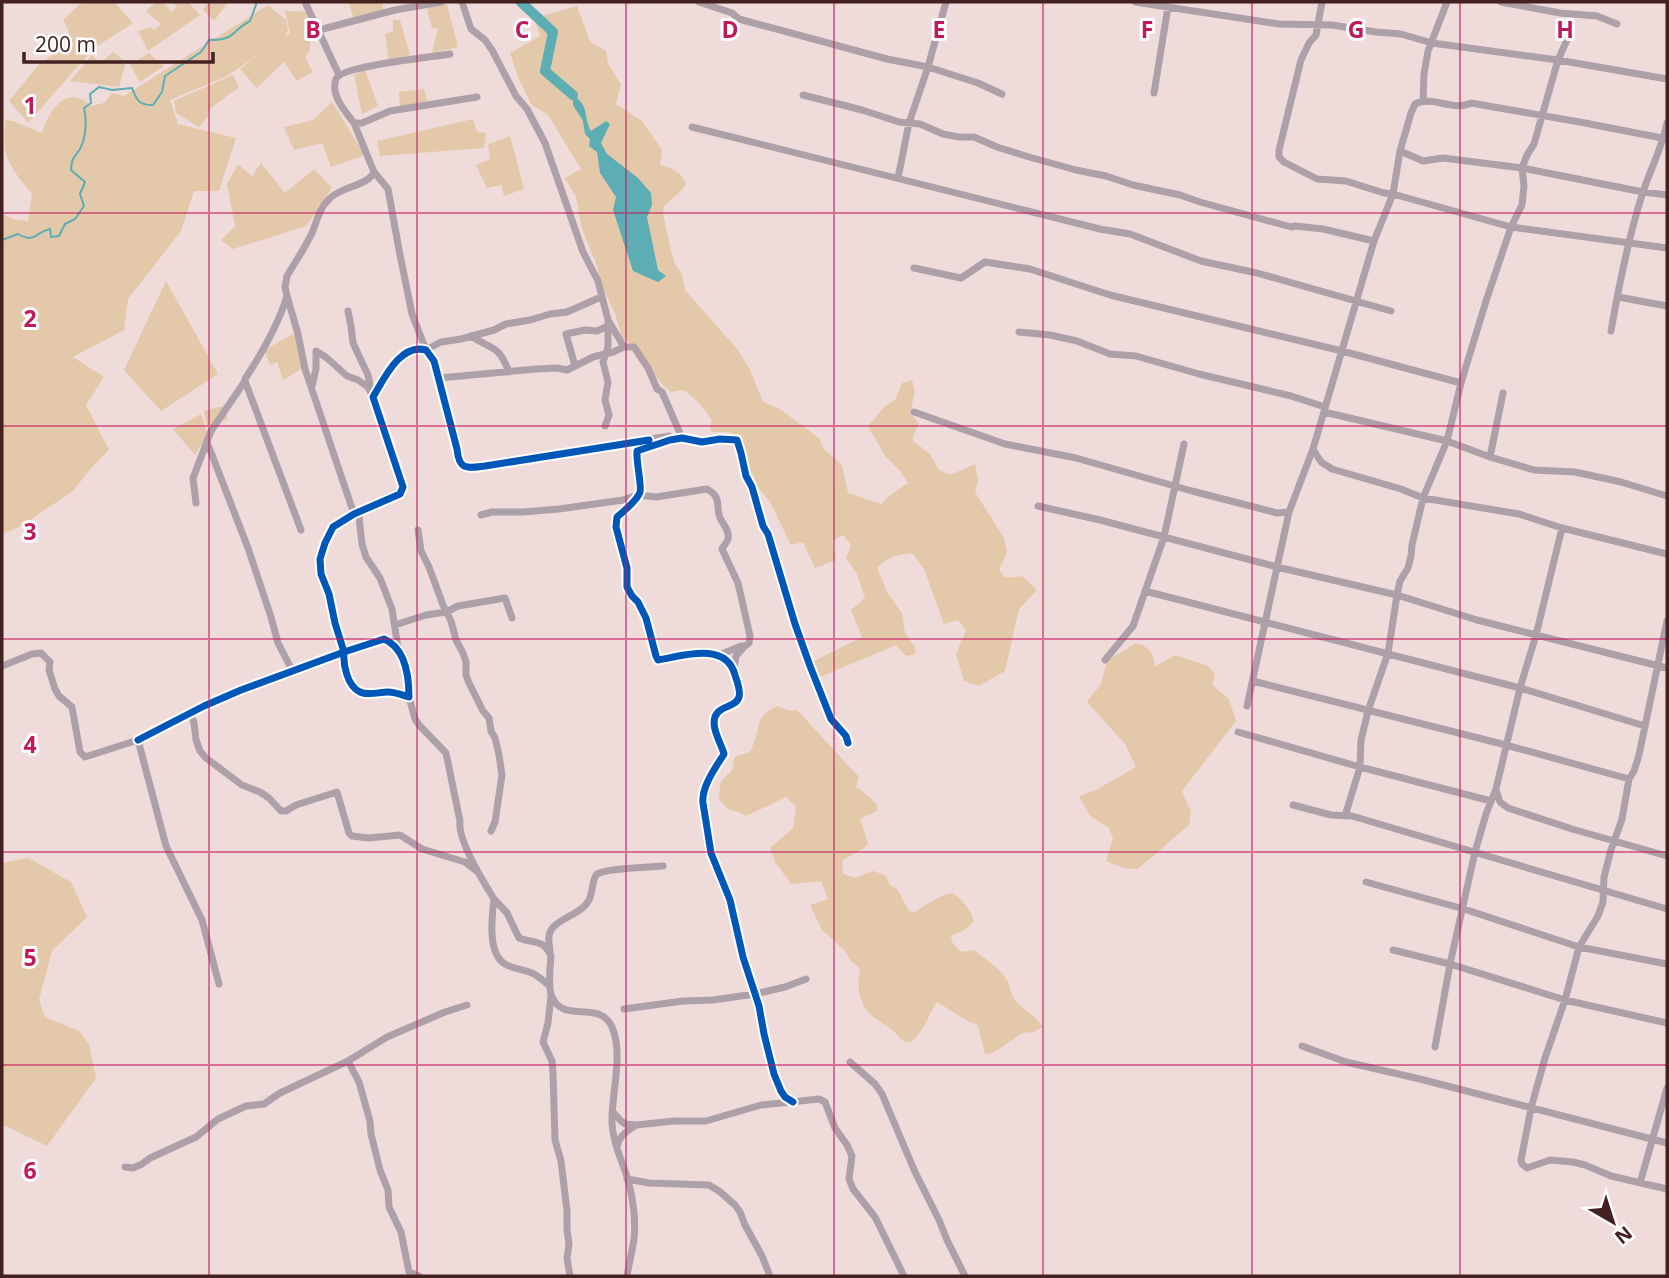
<svg xmlns="http://www.w3.org/2000/svg" width="1669" height="1278" font-family="'Open Sans',sans-serif">
<rect width="100%" height="100%" fill="#efdbda"/>
<path fill="#e3c9a9" d="M82,2h32l19,21 -40,26 -65,74 -19,-22 32,-39 30,-18 -3,-15 -5,-9z
M156,2h8l7,10 6,-5 -4,-5h15l12,13 -52,36 -10,-20 13,-4 3,3 7,-6 -15,-13z
M208,2h20l-14,19 -11,-11z
M349,2h33l2,10 -31,5z
M447,4l11,43 -26,6 6,-25h-6l-6,-22z
M268,5l18,15 2,11 -5,8 7,-6 -5,-22 26,1 -1,38 -5,8 8,14 -16,9 -13,-19 -27,26 -17,-19 19,-15 -32,22 -57,24 8,24 58,14 -17,53h-25l-13,40 -53,68 -4,31 -51,27 31,20 -18,28 23,45 -17,17 -19,24 -52,35 -19,8v-320l14,6 12,1 4,-27c-21,-26 -32,-37 -26,-74l7,1 29,12c7,-23 25,-50 49,-27l13,-3 8,-10 12,3z
M577,6l13,35 16,10 2,13 13,20 -5,20 26,17 20,29 -2,14c11,5 22,7 26,20l-4,6 -18,16 -1,7 8,38 4,13 7,10 3,16 53,60 12,20 13,32 17,7 39,29 5,11 18,16 6,28 33,11 9,-9 18,-12 -8,-12 -15,-15 -17,-30 17,-20 10,-6 7,-17 10,-3 3,11 -5,22 9,10 -7,17 18,14 9,16 11,5 25,-11 3,17 -3,11 29,46 3,15 -8,16 6,9 17,-2 15,14 -18,19 -14,62 -26,15 -15,-5 -8,-27 10,-24 -8,-10 -14,4 -20,-55 -12,-16c-16,2 -23,3 -35,15l11,26 14,19 3,20 10,14v7l-9,2 -10,-11 -76,32 -6,-16 48,-24 -11,-27 14,-12 -8,-24 -11,-16 5,-13 -8,-10 -11,6 4,19 -21,8 -12,-26 -12,3 -21,-43 -12,-15 -18,-42 -6,-10 -5,-3h-17l-2,-5 2,-6c-8,-13 -16,-23 -29,-31l-12,2c-20,-14 -25,-41 -49,-54l-7,-25 -14,-29 -4,-18 -15,-37 -6,-32 -11,-19 16,-9 -33,-54 -17,-11 -13,-27 -8,-24 30,-17 -4,-12 7,-8z
M393,20h7l10,35 -21,7 -4,-28 8,-3z
M113,52l13,10 -7,25 -49,-6 22,-26 8,8z
M149,53l15,13 -24,16 -10,-17z
M365,70l13,36 -16,8 -8,-39z
M233,75l6,12 -28,21 -3,8 -9,11 -23,-14 -2,-12z
M424,89l3,12 -27,6 -1,-15z
M332,102l33,53 -34,12 -9,-24 -28,7 -10,-23 29,-7z
M473,119l4,13 9,1 -2,15 -104,8 -3,-15z
M510,136l14,53 -20,7 -3,-11 -14,3 -11,-23 14,-6 -2,-15z
M261,163l24,30 29,-24 18,19 -26,38 -73,23 -12,-9 14,-14 -8,-42 11,-20 14,12z
M166,281l52,93 -57,37 -37,-41z
M297,332l6,36 -20,12 -6,-18 -7,3 -6,-15z
M222,406l6,13 -21,8 -3,-16z
M201,414l7,21 -13,20 -22,-26z
M1136,643c15,5 17,9 19,24l20,-12 33,11 7,8 -3,11 17,14 7,22 -54,70 9,21 -2,13 -51,44h-11l-21,-8 7,-22 -4,-11 -19,-12 -11,-20 17,-6 40,-23 -11,-23 -38,-42 14,-18 6,-23z
M777,706l14,5 6,-1 62,67 -3,11h2l19,16v7l-17,8 8,24c-6,10 -19,10 -26,19l1,12 13,4 17,-7 12,4 5,10 7,4 12,22 6,1c12,-8 23,-16 37,-19 9,5 20,18 22,29l-10,8 -13,6 1,6 9,10 13,-2c11,9 25,17 33,30 4,6 3,14 8,20 9,11 19,14 28,27l-12,6 -6,-1 -5,3 -27,18 -8,1 -6,-25 -3,-5 -7,-2 -32,-20c-6,8 -17,38 -28,40 -8,1 -11,-8 -17,-12 -7,-6 -16,-10 -22,-16 -12,-11 -13,-31 -10,-46l-9,-7 -6,-10 -23,-21 -12,-25 18,-6 -7,-18 -30,3 -16,-22 -5,-14 23,-20 3,-21 -10,-10 -40,19 -5,-3 -13,-4 -9,-9c2,-17 -2,-17 13,-29l2,-13c6,-5 12,-3 16,-7 2,-2 2,-4 3,-6 8,-19 1,-28 24,-39z
M28,858l43,24 16,35 -35,34 -13,49 6,17 34,14 10,13 7,34 -49,68 -41,-20h-4v-263z"/>
<path fill="#5caeb4" d="M573,95c17,11 10,22 18,36l15,-10 4,3 -9,19 6,11 31,24 13,15 1,12 -5,12 11,53 8,6 -8,6 -25,-11 -20,-61 3,-13 -16,-24 -3,-21 -8,-6 1,-7 -5,-5 -2,-13 -10,-16z"/>
<g fill="none" stroke-linecap="round" stroke-linejoin="round">
<path stroke="#5caeb4" stroke-width="2" d="M2,240l16,-6c17,10 17,-2 32,-5l1,8 8,-1 6,-12 10,-5 9,-13 -4,-12 5,-12 -14,-12c1,-12 2,-11 9,-21 6,-11 7,-29 4,-41l7,-5 -1,-9 9,-7 13,3 20,-2c5,13 7,17 21,17l9,-13 3,-16 36,-24 8,-12c28,0 20,-8 41,-19l7,-19"/>
<path stroke="#5caeb4" stroke-width="10" d="M521,2l32,30 -8,39 28,24"/>
<path stroke="#aea0a9" stroke-width="7" d="M305,2l34,73
M462,2l9,27 14,11 7,10 24,46 11,13 18,34 38,109 15,29 10,39 16,27h10l14,21 9,21 5,3 20,46
M699,2l33,11 7,6 148,40 41,8 50,16 24,11
M1135,2l144,22 53,1 44,7 25,2 31,9 126,17 109,19
M1322,2l-6,33 -7,8 -8,17 -22,90v7l5,5 33,17 29,2 38,12 9,1 118,33 156,21
M1501,2l59,11 37,3 20,8
M319,30l76,-20 46,-8
M1154,93l14,-86
M803,95l59,15 37,12 21,2 23,10 16,3h15l23,10 32,10 47,13 30,6 27,9 47,10 20,7 91,25 4,-1 28,3 51,12
M1423,101l1,-27 4,-23 19,-49
M354,123c-9,-12 -24,-28 -18,-44 4,-13 97,-22 114,-25
M692,127l408,102 30,5 71,27 56,12 134,38
M1400,151l23,10 20,-3 79,10 121,24 24,3
M374,172l14,17 12,66 12,59 14,36 15,-8 20,-3 33,-9 12,-6 24,-4 20,-6 17,-2 34,-15
M898,178l11,-55 19,-56 18,-65
M914,268l47,10 24,-16 45,7 80,26 232,56 119,32
M1618,297l49,9
M348,311l3,15 2,17 15,32 3,15
M1611,331c8,-46 17,-92 31,-136 8,-25 20,-47 25,-72
M1019,332l31,3 27,6 33,13 26,2 63,18 92,22 34,11
M471,336c23,15 27,8 38,36
M575,366l-9,-32 19,-4 12,1 9,-4
M439,378l97,-9 21,-1 10,2 26,-13 20,-5 11,-5
M245,381l56,149
M312,386l4,-17v-18l11,7 20,18 11,4 10,7 5,10
M914,412l91,32 71,14 116,33 85,22 12,-1
M1324,412l123,29 43,16 44,13 41,2 46,10 46,14
M605,426l4,-11 -4,-15 3,-18 -5,-20 5,-15v-26
M207,442l41,106 23,69 7,26 15,29
M1313,449l8,13 11,7 69,20 22,9 96,16 43,14 105,26
M1490,457l13,-64
M196,503l-3,-25 18,-47 34,-50v-2c17,-26 33,-53 42,-83
M1038,506l62,14 177,47 120,28 80,25 190,48
M481,515l11,-3h31l36,-3 64,-9 15,-5 18,2 51,-8c16,9 8,17 13,29 3,6 10,13 8,21 -1,4 -4,6 -6,10l16,34 12,53 -1,7 -4,3
M418,530l3,21 8,16 14,38 8,16 5,19 7,13 3,9v13l3,8 14,28 6,7 2,13 4,7 4,17 3,20 -7,47 -4,9
M1145,591l375,97 125,38
M1667,621l-28,134 -5,16 -5,8 -7,40 -11,31 -7,27 -1,25 -5,14 -19,31 -14,53 -20,58 -14,50 -10,52 1,4 5,4 23,-8 23,2 12,3 26,11 56,13
M395,625l31,-10 20,-3 12,-6 47,-8 7,20
M398,648l-6,-39 -12,-31 -14,-21 -4,-13 -3,-27 -5,-3 -49,-145 -7,-35 -11,-38 -2,-9 2,-11c8,-14 18,-28 25,-43 5,-12 7,-24 17,-34 13,-13 39,-13 45,-27l-20,-49h8l28,-12 87,-14
M717,656l24,-10h4l-9,10 -2,14
M1105,660l28,-34 31,-89 20,-93
M2,666l30,-12 9,-1 9,9 -1,8 6,19 4,7 13,11 8,45 5,5 53,-17 28,106 36,74 17,64
M1253,681l253,64 123,34
M409,697l6,22 4,6 27,28 14,68c-3,18 24,62 34,78
M1247,706l42,-194 24,-63 61,-208 19,-47 7,-43 11,-38 4,-9c18,-9 38,8 56,-1l114,20 82,16
M191,713l3,10 2,17 4,11 6,7 36,27 18,7 9,6 12,13h5l10,-6 41,-13 12,41 3,3 17,2 31,-3 22,14 43,13 13,10
M1238,732l122,35 131,34
M138,740l66,-34 37,-16 103,-38c-1,12 3,34 16,40 8,4 19,0 28,0 7,0 14,3 21,5 0,-21 -4,-49 -25,-58l-40,13 -9,-29 -6,-29 -8,-20 -1,-15 5,-16 8,-16 21,-13 46,-20 3,-7 -30,-90c11,-18 27,-54 53,-47l8,11 23,88c2,22 10,19 28,17l184,-30
M1496,790l4,12 8,6 64,21 95,27
M1293,805l38,10 21,1 315,93
M1345,816l15,-49 1,-27 7,-29 20,-58 9,-58 3,-14 8,-13 3,-12 1,-11 11,-47 24,-57 14,-58 25,-82 25,-74 11,-22 2,-19 -2,-18 5,-13 7,-11 24,-84 9,-20
M1366,882l98,27 115,38 88,17
M1393,950l57,14 115,36 102,23
M550,952c0,-5 -2,-11 -1,-16 2,-17 32,-20 40,-36 4,-7 3,-22 8,-26 9,-6 54,-7 66,-8
M550,986c-6,-4 -11,-10 -18,-13 -9,-4 -19,-4 -27,-9 -18,-11 -13,-48 -11,-65l13,14 12,25c14,6 24,0 32,18 -1,12 -3,27 0,38 10,32 48,4 61,33 12,27 -1,68 0,96 1,21 10,37 16,57 5,17 8,41 6,59 -2,13 -5,25 -7,37
M551,996l-3,27 -5,19 9,19 1,12 2,67 6,21 6,50v18l2,16 -2,13 3,18
M624,1009l59,-8 30,-1 42,-6 30,-7 21,-8
M1302,1046l44,16 74,17 247,64
M1435,1047l15,-83 25,-112 11,-38 10,-25 24,-101 16,-53 26,-107
M348,1061l11,21 11,39 1,13 9,36 8,20 1,17 12,25 8,40 10,4
M850,1062l25,22 7,10 33,78 24,48 8,20 18,36
M793,1102l-8,-5 -4,-6 -7,-17 -10,-40 -5,-28 -16,-49 -13,-57 -19,-47 -8,-50c-2,-16 13,-36 21,-49 -3,-11 -13,-26 -9,-37 4,-12 21,-9 24,-20 2,-6 -2,-16 -4,-22 -9,-34 -53,-19 -77,-15l-2,-4 -10,-38 -8,-16 -6,-6 -5,-9v-19l-11,-41 1,-10c6,-5 21,-18 23,-25 2,-5 -4,-31 -3,-41l33,-11 12,-2 20,4 18,-3 17,1 4,13 5,23 6,11 11,39 5,8 27,90 15,42 21,53 15,17 2,7
M613,1112l7,8 5,4 11,1 38,-4h32l55,-16 58,-6 6,3 10,26 12,17 5,11 -3,23 4,10 22,28 29,59
M617,1147c1,-10 9,-16 18,-21
M125,1167l8,1 9,-4 8,-6 46,-21 22,-18 28,-13 18,-2 16,-11 68,-32 39,-24 58,-25 22,-7
M627,1179l22,4 60,2 10,6 16,14 5,7 5,13 17,31 8,20
M1640,1183l27,-95"/>
<g stroke="#fefefe" stroke-width="11">
<path id="cycleway" d="M138,740l66,-34 37,-16 103,-38c-1,12 3,34 16,40 8,4 19,0 28,0 7,0 14,3 21,5 0,-21 -4,-49 -25,-58l-40,13 -9,-29 -6,-29 -8,-20 -1,-15 5,-16 8,-16 21,-13 46,-20 3,-7 -30,-90c11,-18 27,-54 53,-47l8,11 23,88c2,22 10,19 28,17l164,-26
M793,1102l-8,-5 -4,-6 -7,-17 -10,-40 -5,-28 -16,-49 -13,-57 -19,-47 -8,-50c-2,-16 13,-36 21,-49 -3,-11 -13,-26 -9,-37 4,-12 21,-9 24,-20 2,-6 -2,-16 -4,-22 -9,-34 -53,-19 -77,-15l-2,-4 -10,-38 -8,-16 -6,-6 -5,-9v-19l-11,-41 1,-10c6,-5 21,-18 23,-25 2,-5 -4,-31 -3,-41l33,-11 12,-2 20,4 18,-3 17,1 4,13 5,23 6,11 11,39 5,8 27,90 15,42 21,53 15,17 2,7"/>
</g>
<use href="#cycleway" stroke="#0057b8" stroke-width="7"/>
</g>
<path fill="none" stroke="#c2185b" stroke-width="2" stroke-opacity="0.55" d="M209,2v1274M417,2v1274M626,2v1274M834,2v1274M1043,2v1274M1252,2v1274M1460,2v1274M2,213h1665M2,426h1665M2,639h1665M2,852h1665M2,1065h1665"/>
<g font-size="23" text-anchor="middle" font-weight="bold" fill="#c2185b" stroke="#fefefe" stroke-width="6" stroke-linejoin="round" paint-order="stroke">
<text x="313" y="38">B</text>
<text x="522" y="38">C</text>
<text x="730" y="38">D</text>
<text x="939" y="38">E</text>
<text x="1147" y="38">F</text>
<text x="1356" y="38">G</text>
<text x="1565" y="38">H</text>
<text x="30" y="114">1</text>
<text x="30" y="327">2</text>
<text x="30" y="540">3</text>
<text x="30" y="753">4</text>
<text x="30" y="966">5</text>
<text x="30" y="1179">6</text>
</g>
<rect width="1669" height="1278" fill="none" stroke="#422120" stroke-width="7"/>
<g transform="translate(1613 1222) rotate(141)" stroke="#fefefe" stroke-width="5" paint-order="stroke">
<path d="M0-5L12 26L0 18L-12 26Z" fill="#422120"/>
<text y="-10" font-size="19" font-weight="bold" text-anchor="middle" fill="#422120">N</text>
</g>
<path d="M24 52v10h189v-10" fill="none" stroke="#422120" stroke-width="3.5"/>
<text x="35" y="52" font-size="21" fill="#422120" stroke="#fefefe" stroke-width="5" paint-order="stroke">200 m</text>
</svg>
